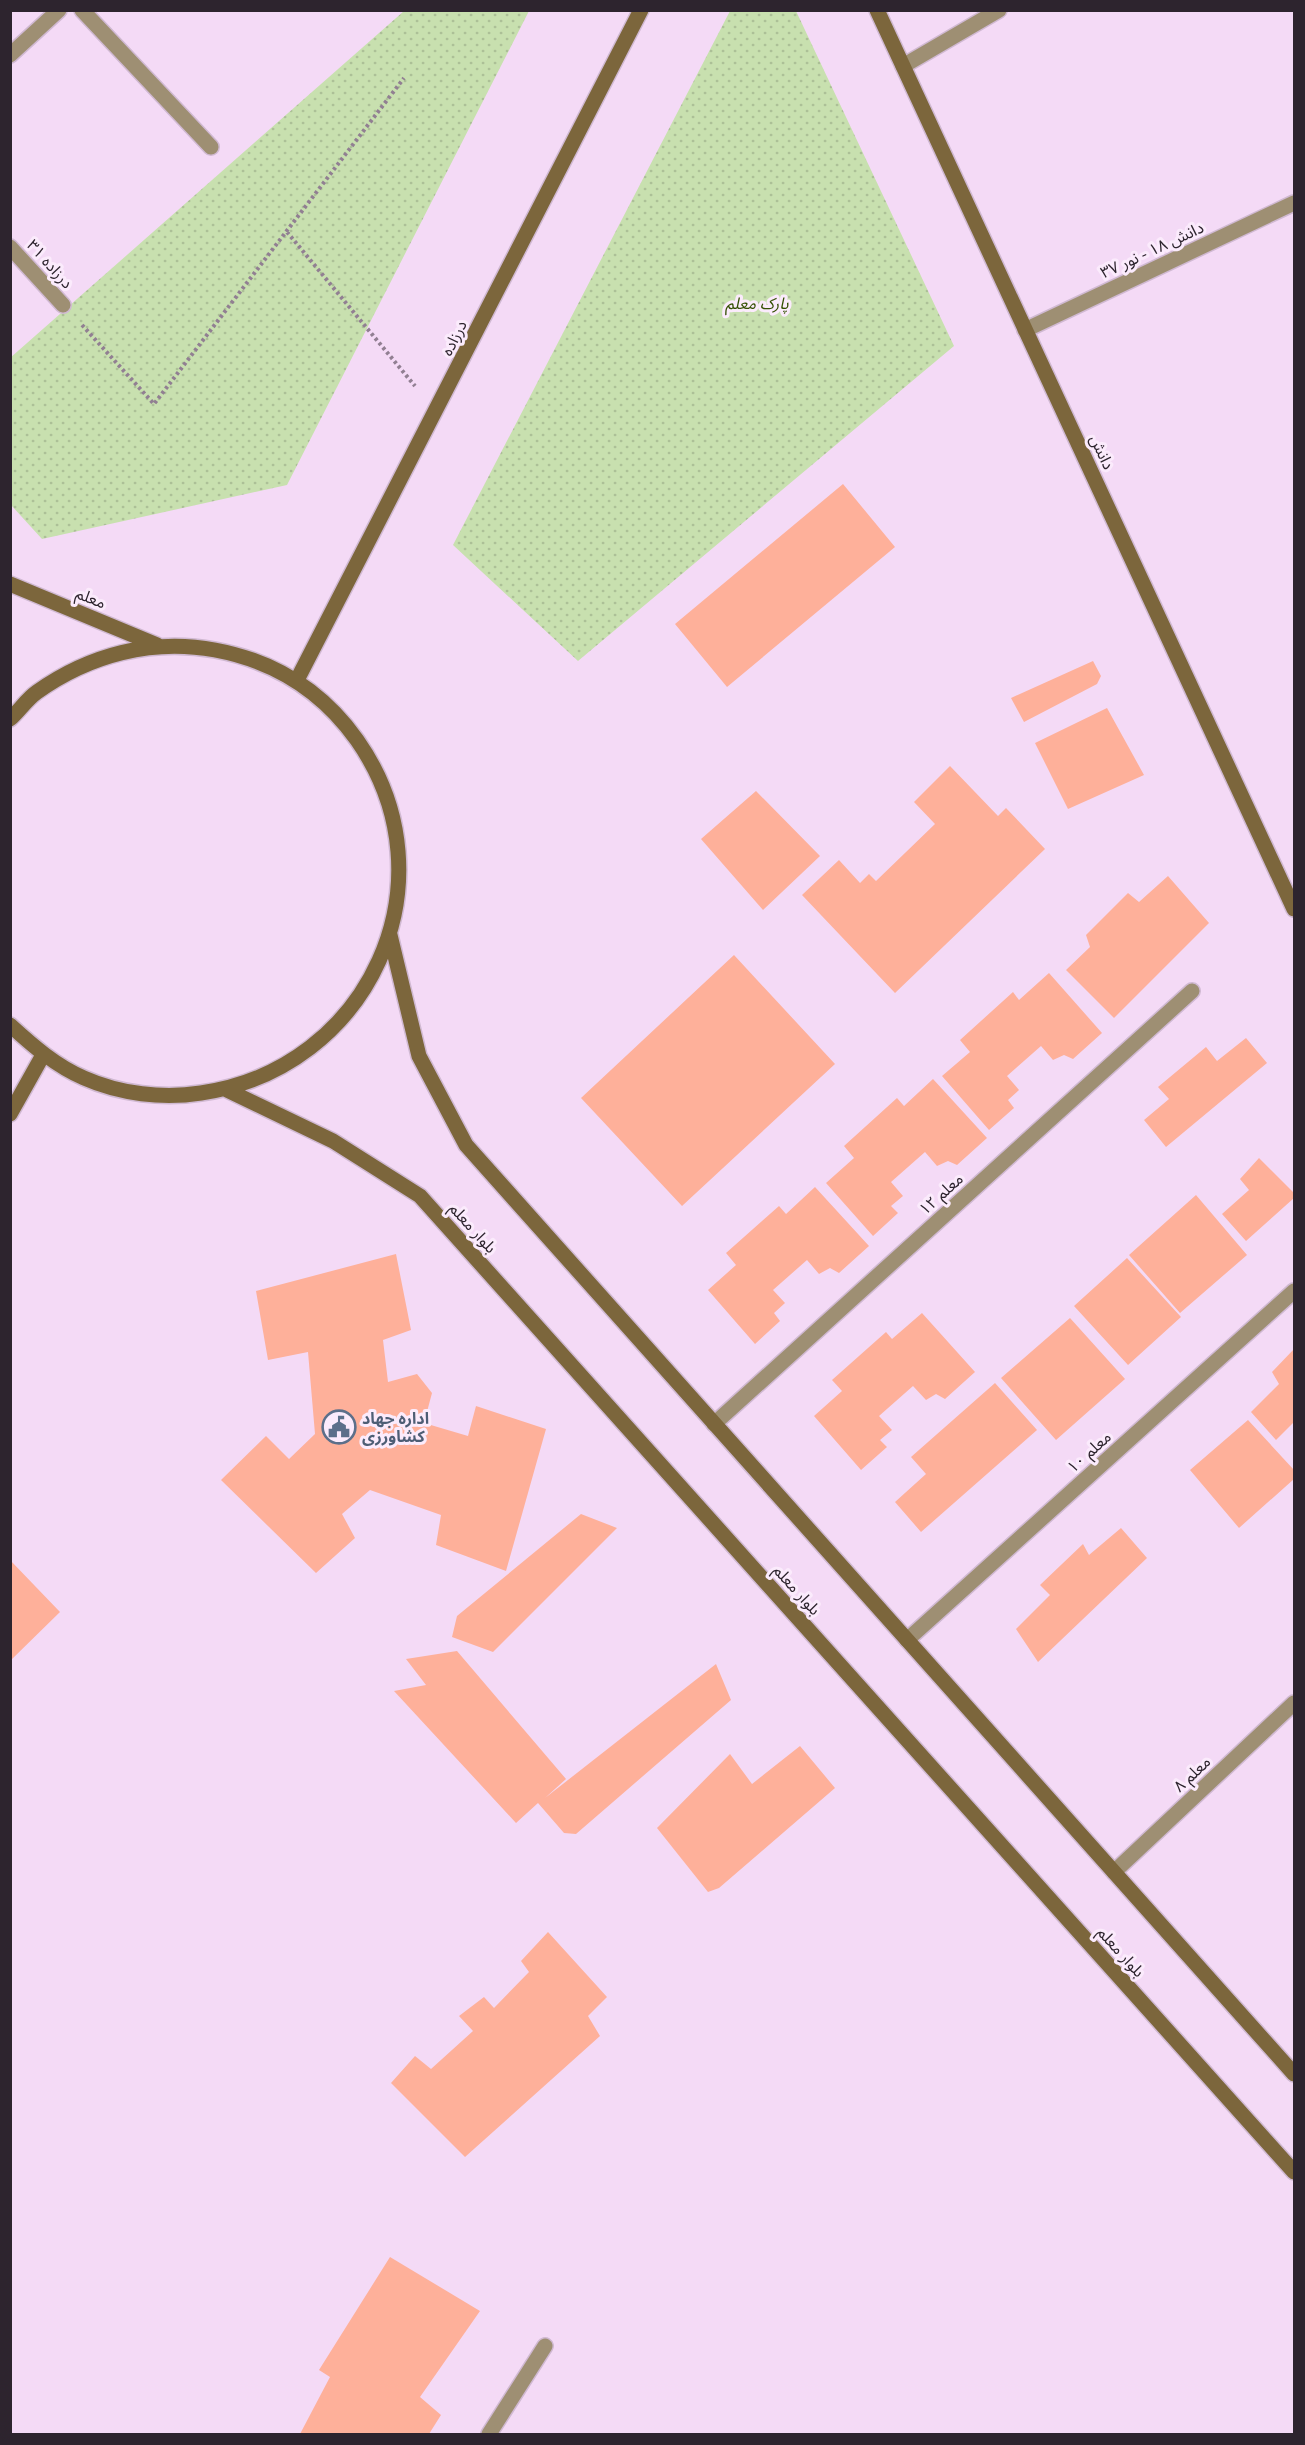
<svg xmlns="http://www.w3.org/2000/svg" width="1305" height="2445" font-family="'Times New Roman','Noto Sans Arabic',serif">
<defs>
<pattern id="green-dots" width="8" height="8" patternUnits="userSpaceOnUse" patternTransform="scale(1.5)"><rect width="8" height="8" fill="#c8e0af"/><path d="M2 2h.1M6 6h.1" fill="none" stroke="#acc097" stroke-width="1.8" stroke-linecap="round"/></pattern>
</defs>
<rect width="100%" height="100%" fill="#f4daf6"/>
<path fill="url(#green-dots)" d="M404,11h125l-242,474 -245,54 -31,-34 -1,-147z
M730,11h66l158,335 -376,315 -125,-116z"/>
<path fill="#feb09a" d="M843,484l52,63 -168,140 -52,-63z
M1093,661l8,15 -4,8 -73,38 -13,-24z
M1107,708l37,67 -76,34 -33,-66z
M950,766l48,50 8,-8 39,41 -150,144 -93,-98 37,-35 21,23 9,-9 7,7 59,-57 -21,-22z
M756,791l64,65 -57,54 -62,-71z
M1168,876l41,47 -95,95 -48,-48 24,-23 -4,-12 42,-42 11,9z
M734,955l101,109 -153,142 -101,-108z
M1049,973l53,60 -29,26 -9,-4 -11,5 -12,-14 -34,30 12,14 -11,10 6,8 -25,22 -47,-54 28,-24 -10,-12 53,-48 6,8z
M1246,1038l21,25 -101,84 -22,-27 25,-21 -11,-12 48,-40 11,14z
M933,1079l54,59 -30,27 -9,-4 -11,5 -12,-14 -34,30 12,14 -12,10 7,7 -25,23 -47,-53 28,-25 -10,-12 53,-48 7,8z
M1259,1158l35,35v5l-48,43 -24,-27 27,-24 -9,-11z
M815,1187l54,59 -30,27 -9,-5 -11,6 -12,-14 -34,30 12,13 -11,10 6,8 -25,23 -47,-54 28,-25 -10,-12 53,-47 7,8z
M1196,1195l51,60 -67,58 -51,-58z
M396,1254l15,76 -28,10 5,42 29,-8 15,19 -8,30 44,13 8,-30 70,23 -40,142 -70,-26 5,-30 -71,-25 -28,24 13,24 -39,35 -95,-93 45,-44 23,23 26,-25 -7,-82 -40,8 -12,-69z
M1127,1258l54,59 -53,48 -54,-59z
M922,1313l53,59 -30,27 -9,-5 -10,6 -13,-14 -34,30 13,14 -12,10 7,7 -26,23 -47,-54 28,-25 -10,-11 54,-48 6,7z
M1070,1318l55,61 -69,61 -55,-62z
M1294,1349v73l-18,18 -25,-28 28,-28 -7,-12z
M995,1383l42,47 -116,102 -26,-30 31,-28 -15,-17z
M1248,1420l46,50v9l-55,49 -49,-58z
M581,1514l36,14 -124,124 -41,-15 5,-21z
M1121,1528l26,30 -109,104 -22,-33 34,-34 -10,-10 43,-41 6,11z
M10,1560l50,52 -50,49z
M457,1651l109,128 -21,19 171,-134 15,36 -155,134 -12,-1 -26,-30 -22,20 -122,-132 32,-6 -20,-26z
M800,1746l35,42 -116,100 -11,4 -51,-64 73,-74 22,30z
M548,1932l59,65 -19,19 12,20 -135,121 -74,-74 24,-27 16,13 42,-38 -14,-15 25,-19 10,11 35,-36 -8,-11z
M390,2257l90,54 -60,86 21,18 -12,19h-129l30,-57 -11,-7z"/>
<g fill="none" stroke-linecap="round" stroke-linejoin="round">
<g stroke="#d0b9d2" stroke-width="18">
<path id="street" d="M82,10l129,137
M10,55l49,-45
M903,66l96,-56
M10,247l53,58
M1025,330l269,-127
M714,1424l478,-433
M907,1640l387,-349
M1114,1872l180,-169
M489,2434l56,-88"/>
</g>
<g stroke="#d0b9d2" stroke-width="18">
<path id="secondary" d="M877,10l417,899
M10,584l147,61
M297,680l344,-670
M10,719c9,-8 17,-20 27,-27 52,-37 115,-54 178,-42 59,11 107,41 142,90 99,141 12,329 -156,353 -38,6 -81,1 -117,-15 -28,-12 -51,-32 -74,-53
M390,935l29,121 47,89 828,929
M227,1090l106,51 87,55 874,976
M10,1114l33,-59"/>
</g>
<path stroke="#917f92" stroke-width="4" stroke-dasharray="3 3" stroke-linecap="butt" d="M287,232l128,154
M82,325l72,79 250,-326"/>
<use href="#street" stroke="#9e8f73" stroke-width="15"/>
<use href="#secondary" stroke="#7c663c" stroke-width="15"/>
</g>
<defs>
<g id="civic-ring" transform="scale(1.725)"><circle r="9.5" fill="#fbebfc" stroke="#5c6f8a" stroke-width="1.5"/><path d="M-.6-6.5H3V-4.5H.6V-3L4-1V1h2V6H-6V1h2V-1L-.6-3ZM-1.2 2.5V6h2.4V2.5Z" fill="#5c6f8a"/></g>
</defs>
<g fill-rule="evenodd">
<use href="#civic-ring" x="339" y="1427"/>
</g>
<g text-anchor="middle" dominant-baseline="central" stroke-width="6" stroke-linejoin="round" paint-order="stroke">
<g font-size="16" fill="#2d242e" stroke="#fbebfc">
<text transform="translate(1152 250) rotate(-25)">دانش ۱۸ - نور ۳۷</text>
<text transform="translate(50 264) rotate(48)">درزاده ۳۱</text>
<text transform="translate(454 338) rotate(-63)">درزاده</text>
<text transform="translate(1102 452) rotate(65)">دانش</text>
<text transform="translate(91 598) rotate(22)">معلم</text>
<text transform="translate(941 1194) rotate(-42)">معلم ۱۲</text>
<text transform="translate(473 1228) rotate(48)">بلوار معلم</text>
<text transform="translate(1089 1452) rotate(-42)">معلم ۱۰</text>
<text transform="translate(797 1590) rotate(48)">بلوار معلم</text>
<text transform="translate(1192 1774) rotate(-43)">معلم ۸</text>
<text transform="translate(1121 1952) rotate(48)">بلوار معلم</text>
</g>
<g font-size="16" font-style="italic" fill="#344f03" stroke="#fbebfc">
<text x="757" y="303">پارک معلم</text>
</g>
<g font-size="16" font-weight="bold" fill="#4e5e75" stroke="#fbebfc" text-anchor="start">
<text x="362" y="1418">اداره جهاد<tspan x="362" dy="18">کشاورزی</tspan></text>
</g>
</g>
<rect width="1305" height="2445" fill="none" stroke="#2d242e" stroke-width="24"/>
</svg>
